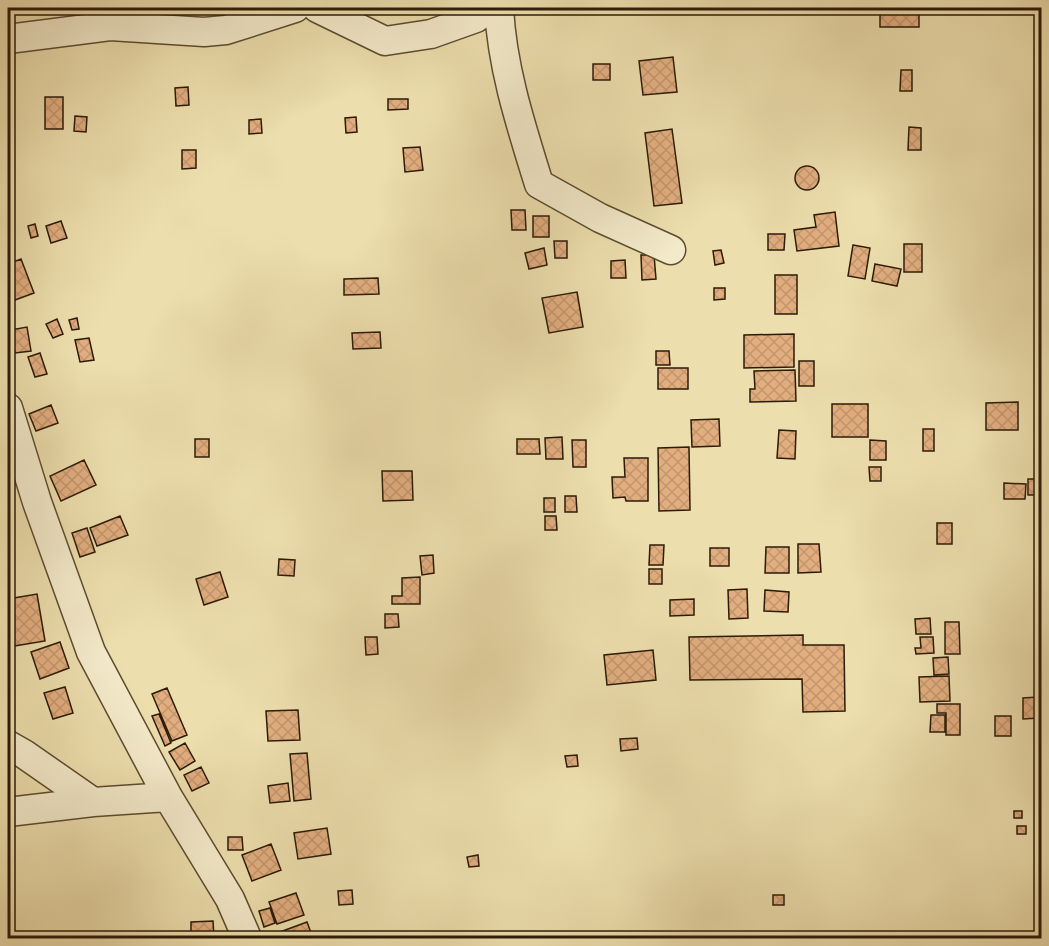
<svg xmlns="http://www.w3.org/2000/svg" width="1049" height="946" font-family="'Gentium Book Plus',serif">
<defs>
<pattern id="building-cross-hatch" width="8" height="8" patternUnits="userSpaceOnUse" patternTransform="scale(1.5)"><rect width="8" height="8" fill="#e2ae80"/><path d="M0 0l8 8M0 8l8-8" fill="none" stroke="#c2956d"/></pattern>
</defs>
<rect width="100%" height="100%" fill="#eddead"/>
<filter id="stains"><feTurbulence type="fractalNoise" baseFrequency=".00333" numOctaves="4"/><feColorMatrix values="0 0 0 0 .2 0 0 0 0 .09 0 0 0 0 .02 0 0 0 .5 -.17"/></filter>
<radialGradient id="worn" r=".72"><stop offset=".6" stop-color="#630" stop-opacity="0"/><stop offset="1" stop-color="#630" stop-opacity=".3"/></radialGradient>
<path fill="url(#building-cross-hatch)" stroke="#2c1b07" stroke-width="1.5" d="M880,8h39v19h-39z
M953,8h18v6h-18z
M673,57l4,35 -34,3 -4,-34z
M593,64h17v16h-17z
M901,70h11v21h-12z
M188,87l1,18 -13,1 -1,-18z
M45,97h18v32h-18z
M388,99h20v10l-20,1z
M75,116l12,1 -1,15 -12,-1z
M356,117l1,15 -11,1 -1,-15z
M261,119l1,14 -13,1v-14z
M909,127l12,1v22h-13z
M672,129l10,74 -28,3 -9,-73z
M420,147l3,23 -18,2 -2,-24z
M182,150h14v18l-14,1z
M795 178a12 12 0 1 1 24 0a12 12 0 1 1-24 0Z
M511,210h14l1,20h-14z
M835,212l4,34 -42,5 -3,-21 22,-3 -2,-12z
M533,216h16v21h-16z
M61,221l6,17 -16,5 -5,-17z
M35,224l3,12 -7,2 -3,-12z
M768,234h17l-1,16h-16z
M554,241h13v17h-12z
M904,244h18v28h-18z
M853,245l17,3 -5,31 -17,-3z
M544,248l3,17 -18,4 -4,-16z
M721,250l3,13 -9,2 -2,-14z
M641,255h13l2,24 -14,1z
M21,259l13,34 -19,7 -7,-20v-16z
M625,260l1,18h-15v-17z
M875,264l26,5 -4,17 -25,-5z
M775,275h22v39h-22z
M378,278l1,16 -35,1v-16z
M714,288h11v11l-11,1z
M577,292l6,35 -34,6 -7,-35z
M77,318l2,11 -7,1 -3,-10z
M57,319l6,15 -10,4 -7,-14z
M27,327l4,24 -16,2 -5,-23z
M380,332l1,16 -28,1 -1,-16z
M794,334v33l-50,1v-33z
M89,338l5,22 -14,2 -5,-22z
M656,351h13l1,14h-14z
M40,353l7,21 -12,3 -7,-20z
M799,361h15v25h-15z
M658,368h30v21h-30z
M795,370l1,31 -46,1v-13h5l-1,-18z
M1018,402v28h-32v-27z
M832,404h36v33h-36z
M51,405l7,18 -22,8 -7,-17z
M719,419l1,27 -28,1 -1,-27z
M923,429h11v22h-11z
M779,430l17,1 -1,28 -18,-1z
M562,437l1,22h-17l-1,-21z
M195,439h14v18h-14z
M517,439h22l1,15h-23z
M572,440h14v27h-13z
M870,440l16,1v19h-16z
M689,447l1,63 -31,1 -1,-63z
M624,458h24v43h-22l-1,-4 -12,1 -1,-21h13z
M84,460l12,25 -35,16 -11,-25z
M869,467h12v14h-11z
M382,471h30l1,29 -30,1z
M1028,479h14v16h-14z
M1004,483l22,1 -1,15h-21z
M565,496h11l1,16h-12z
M544,498h11v14h-11z
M120,516l8,19 -31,11 -7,-18z
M545,516h11l1,14h-12z
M937,523h15v21h-15z
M87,528l8,24 -15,5 -8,-24z
M798,544h21l2,28 -23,1z
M650,545h14l-1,20h-14z
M766,547h23v26h-24z
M710,548h19v18h-19z
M433,555l1,18 -12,2 -2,-19z
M279,559l16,1 -1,16 -16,-1z
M649,569h13v15h-13z
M220,572l8,25 -24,8 -8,-26z
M420,577v27h-28v-8h10v-18z
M747,589l1,29 -19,1 -1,-29z
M765,590l24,2 -1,20 -24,-1z
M37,594l8,47 -37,6v-48z
M694,599v16l-24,1v-16z
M385,614h13l1,13 -14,1z
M930,618l1,16h-15l-1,-15z
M945,622h14l1,32h-15z
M803,635v10h41l1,66 -42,1 -1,-33 -112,1 -1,-43z
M365,637h12l1,17 -12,1z
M920,637h13l1,16 -18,1 -1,-6h6z
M60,642l9,26 -29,11 -9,-27z
M653,650l3,30 -49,5 -3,-30z
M948,657l1,17 -15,1 -1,-17z
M949,676l1,25 -30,1 -1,-25z
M65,687l8,26 -20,6 -9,-26z
M167,688l20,47 -15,6 -20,-47z
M1038,697l1,21 -16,1v-21z
M937,704h23v31h-14v-22h-9z
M298,710l2,30 -32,1 -2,-30z
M159,714l12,29 -6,3 -13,-30z
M931,715h14v17h-15z
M995,716h16v20h-16z
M637,738l1,11 -17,2 -1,-12z
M185,743l10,18 -15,9 -11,-18z
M307,753l4,46 -17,2 -4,-47z
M577,755l1,11 -11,1 -2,-11z
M201,767l8,16 -17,8 -8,-16z
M288,783l2,18 -20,2 -2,-17z
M1014,811h8v7h-8z
M1017,826h9v8h-9z
M327,828l4,26 -33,5 -4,-26z
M228,837h14l1,13h-15z
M271,844l10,26 -29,11 -10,-26z
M478,855l1,11 -10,1 -2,-10z
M352,890l1,14 -14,1 -1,-14z
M296,893l8,22 -27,9 -8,-22z
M773,895h11v10h-11z
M270,908l5,15 -11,4 -5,-16z
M213,921l1,17h-23v-16z
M307,922l6,16h-30l-3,-6z"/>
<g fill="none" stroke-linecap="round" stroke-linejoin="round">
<g stroke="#5c4c30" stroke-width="31">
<path id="minor" d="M317,8l68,33 46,-7 45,-16 11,-10
M499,8c3,60 22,118 40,176l61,34 71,32
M8,39l102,-13 94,6 22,-2 69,-22
M8,408l29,94 54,150 77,145 62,102 17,39
M8,745l16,9 69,48
M8,812l85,-10 75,-5"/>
</g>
<use href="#minor" stroke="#f3eaca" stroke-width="28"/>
</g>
<rect width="1049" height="946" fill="none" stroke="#eddead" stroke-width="30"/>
<rect x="9" y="9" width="1031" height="928" fill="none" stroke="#2c1b07" stroke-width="3"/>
<rect x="15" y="15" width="1019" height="916" fill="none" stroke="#2c1b07" stroke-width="1.5"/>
<rect width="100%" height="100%" filter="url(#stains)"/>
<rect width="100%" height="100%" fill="url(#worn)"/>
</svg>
